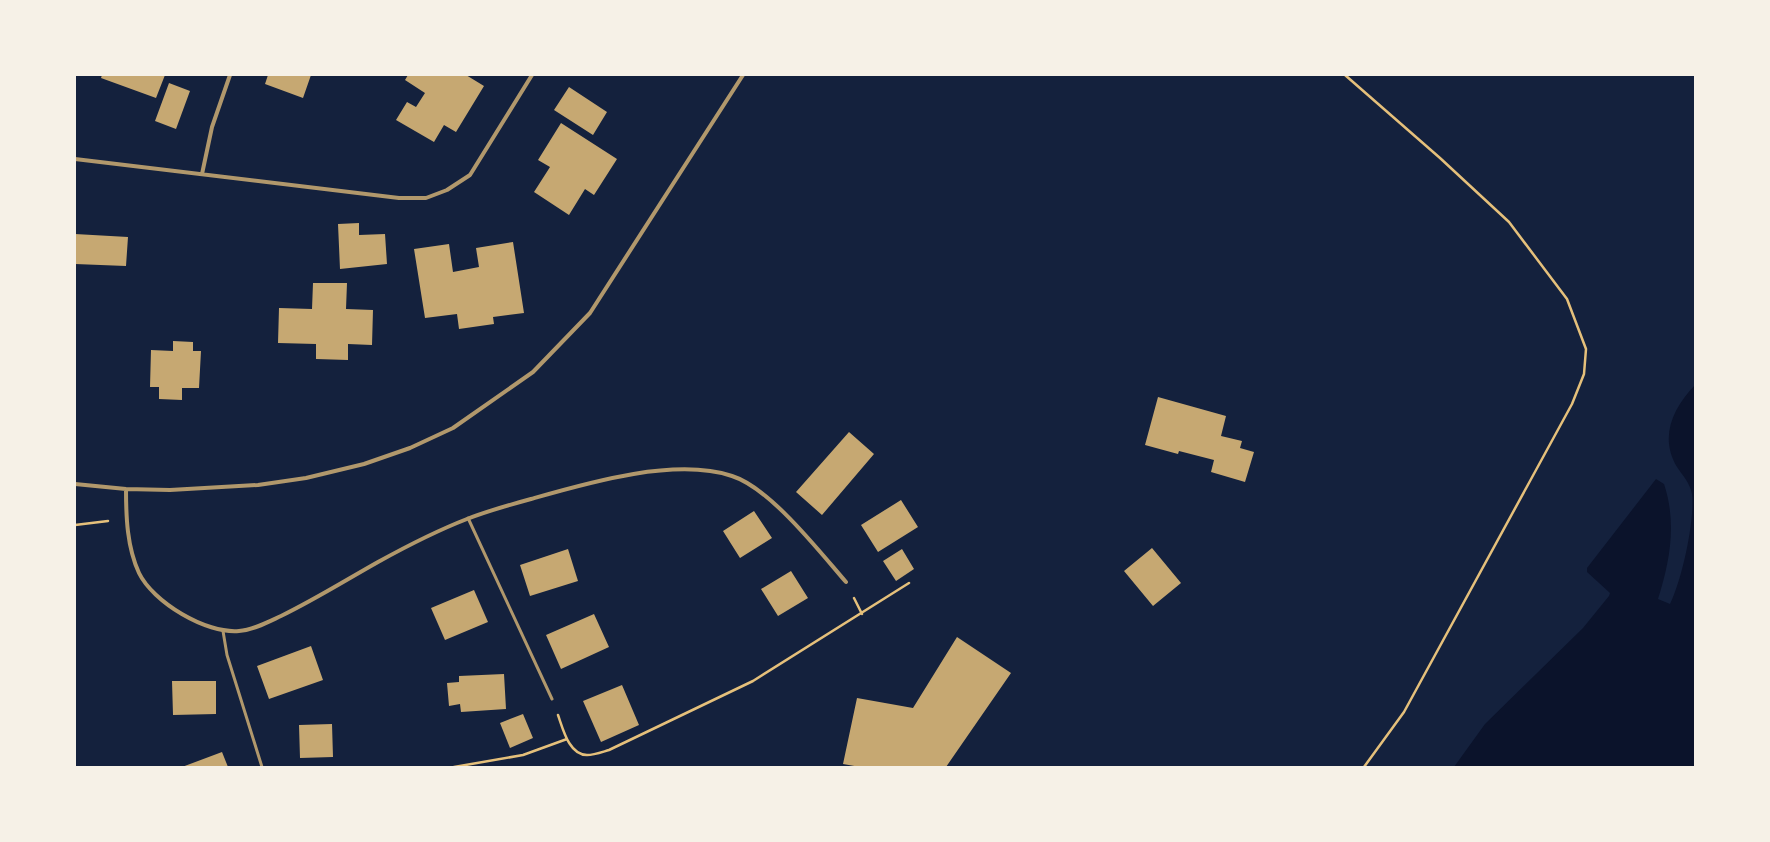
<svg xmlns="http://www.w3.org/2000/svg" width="1770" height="842" font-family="'PT Sans Narrow',sans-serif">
<rect width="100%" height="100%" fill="#14213d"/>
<path fill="#0b132b" d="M1695,385v382h-241l31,-43 98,-96 26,-32 1,-3 -23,-21v-4l69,-89 8,5c13,39 6,77 -6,115l12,5c12,-24 25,-84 22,-110 -2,-11 -9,-18 -15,-27 -18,-30 -4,-59 18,-82z"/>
<path fill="#c6a872" d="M102,75h63l-9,23 -55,-20z
M268,75h43l-8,23 -38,-14z
M408,75h58l18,11 -28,46 -12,-7 -10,17 -38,-22 11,-18 9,5 9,-14 -20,-13z
M169,83l21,8 -14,38 -21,-8z
M569,87l38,25 -14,23 -39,-25z
M561,123l56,36 -23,36 -9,-6 -16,26 -35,-23 16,-25 -12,-7z
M359,223v12l26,-1 2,30 -47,5 -2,-45z
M75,234l53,3 -2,29 -51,-2z
M513,242l11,71 -31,4 1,7 -35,5 -2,-15 -32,4 -11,-69 35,-5 4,28 26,-5 -3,-19z
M313,283h34l-1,26 27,1 -1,35 -24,-1v16l-32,-1v-15l-38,-1 1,-35 33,1z
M173,341l20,1v9h8l-2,37h-17v12l-23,-1v-12h-9l1,-37 22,1z
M1158,397l68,19 -5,20 21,5 -2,7 14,4 -9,30 -34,-10 3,-12 -35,-9 -1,3 -33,-9z
M849,432l25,22 -52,61 -26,-23z
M901,500l17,27 -40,25 -17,-27z
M754,511l18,27 -32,20 -17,-27z
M1152,548l29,35 -28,23 -29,-35z
M568,549l10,32 -48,15 -10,-31z
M902,549l12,20 -18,12 -13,-20z
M791,571l17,27 -30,18 -17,-27z
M474,590l14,32 -43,18 -14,-32z
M594,614l15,33 -48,22 -15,-34z
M957,637l54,36 -65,94h-86l-17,-3 14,-66 56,10z
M311,646l12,34 -54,19 -12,-33z
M504,674l2,35 -45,3 -1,-8 -11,2 -2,-23 12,-1v-6z
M172,681h44v33l-43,1z
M622,685l17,40 -38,17 -18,-41z
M523,714l10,24 -23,10 -10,-25z
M332,724l1,33 -33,1 -1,-33z
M222,752l6,15h-46z"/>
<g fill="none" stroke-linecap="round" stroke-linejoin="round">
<path stroke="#e5c07b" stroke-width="2.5" d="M1345,75l95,83 69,64 58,77 19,50 -2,25 -12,30 -168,308 -40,55
M75,525l33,-4
M854,598l8,16
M558,715c5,14 11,40 29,40 7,0 15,-3 22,-5l144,-69 156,-98
M454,767l69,-12 44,-16"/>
<path stroke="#b1986c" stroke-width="3" d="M468,518l84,181
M223,631l4,24 35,112"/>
<path stroke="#b1986c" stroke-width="4" d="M75,159l324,39h27l21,-8 23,-15 62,-100
M202,174l10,-47 18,-52
M75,484l51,5 44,1 88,-5 48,-7 58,-14 46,-16 43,-20 80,-56 57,-59 153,-238
M126,489c0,28 1,58 13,84 14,29 67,61 100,58 14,-1 29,-9 42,-15 33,-16 65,-36 97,-54 29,-16 58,-31 89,-43 20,-8 42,-14 64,-20 56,-16 144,-42 201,-23 38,12 87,75 114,106"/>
</g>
<rect width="1770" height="842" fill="none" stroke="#f6f1e7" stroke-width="152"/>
</svg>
